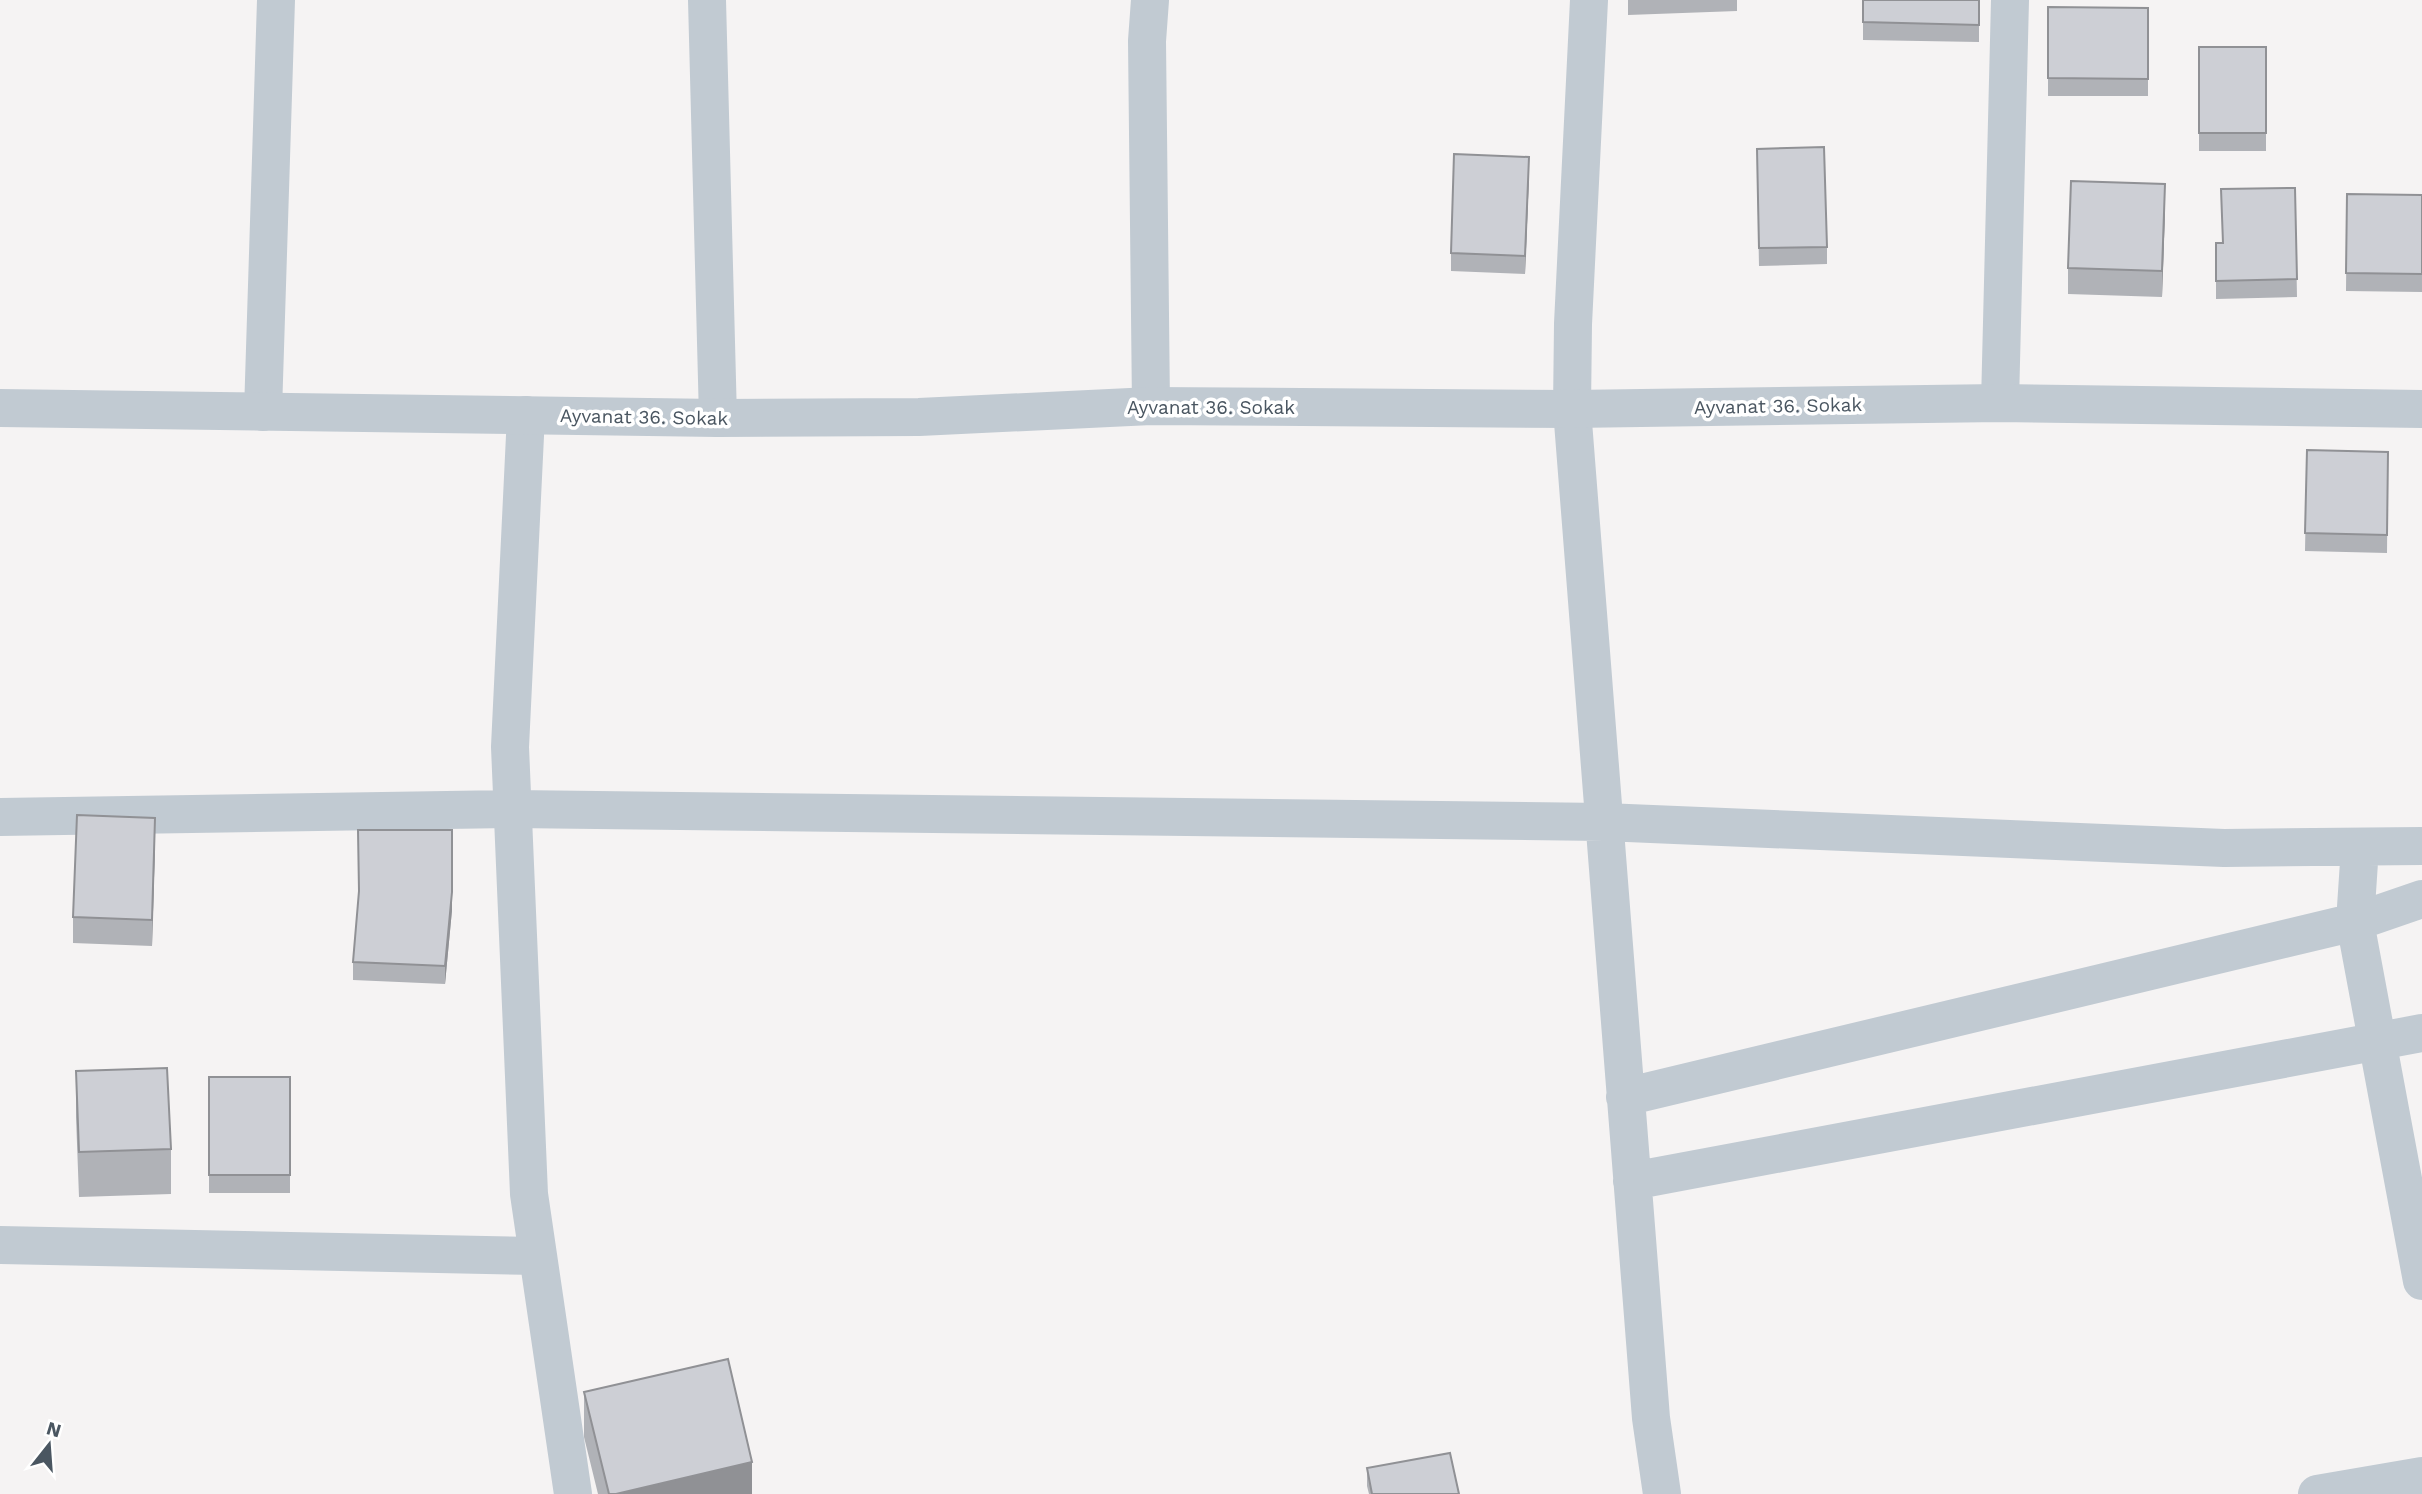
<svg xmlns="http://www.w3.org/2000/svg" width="2422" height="1494" font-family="'Work Sans',sans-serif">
<rect width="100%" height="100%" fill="#f5f3f3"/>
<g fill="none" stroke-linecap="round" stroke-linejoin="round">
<path stroke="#c1cad2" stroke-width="38" d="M707,0l11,418
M1150,0l-3,41 4,365
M1589,0l-16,324 -1,85 79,1009 11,76
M2000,403l10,-403
M263,412l13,-412
M526,415l-16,332 19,447 44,300
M0,817l513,-8 1091,13 620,26 198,-2
M2360,847l-5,75 67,359
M1625,1097l730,-175 67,-23
M1632,1181l790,-148
M0,1245l538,11
M2317,1494l105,-18"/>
<path stroke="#c1cad2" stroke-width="38" d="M0,408l718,10 201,-1 232,-11 421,3 428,-6 422,6"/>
</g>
<path fill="#b0b2b7" d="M1628,0h109v11l-109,4z
M1863,0h116v42l-116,-2z
M2048,7l100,1v88h-100z
M2199,47h67v104h-67z
M1757,167l70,80v17l-68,2z
M1529,175l-4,99 -74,-3v-18z
M2295,188l2,109 -81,2v-56h6z
M2347,194l75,1v97l-76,-1z
M2165,210l-3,87 -94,-3v-26z
M2307,450l81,2 -1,101 -82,-2z
M155,844l-3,102 -79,-3v-26z
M452,910l-7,74 -92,-4v-18z
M76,1071l95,78v45l-92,3 -3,-80z
M209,1077h81v116h-81z
M584,1392l168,102h-154l-14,-57z
M1367,1468l92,26h-90l-2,-8z"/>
<path fill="#909195" d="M1529,157v18l-4,99v-18z
M2165,184v26l-3,87v-26z
M155,818v26l-3,102v-26z
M452,830v80l-7,74v-18z
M752,1462v32h-136z"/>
<path fill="#cdcfd5" stroke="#909195" stroke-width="2" d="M1863,0h116v25l-116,-3z
M2048,7l100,1v71l-100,-1z
M2199,47h67v86h-67z
M1824,147l3,100 -68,1 -2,-99z
M1454,154l75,3 -4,99 -74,-3z
M2071,181l94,3 -3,87 -94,-3z
M2295,188l2,91 -81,2v-38h7l-2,-54z
M2347,194l75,1v79l-76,-1z
M2307,450l81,2 -1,83 -82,-2z
M77,815l78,3 -3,102 -79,-3z
M358,830h94v62l-7,74 -92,-4 6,-71z
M167,1068l4,81 -92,3 -3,-81z
M209,1077h81v98h-81z
M728,1359l24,103 -136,32h-7l-25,-102z
M1450,1453l9,41h-87l-5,-26z"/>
<g text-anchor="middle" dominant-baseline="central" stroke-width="7" stroke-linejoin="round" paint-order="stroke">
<g font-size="19" fill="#4a5661" stroke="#fff">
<text transform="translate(1778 406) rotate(-1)">Ayvanat 36. Sokak</text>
<text x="1211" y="407">Ayvanat 36. Sokak</text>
<text transform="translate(644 417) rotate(1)">Ayvanat 36. Sokak</text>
</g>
</g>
<g transform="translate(49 1445) rotate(17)" stroke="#ffffff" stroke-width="5" paint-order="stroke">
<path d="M0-5L12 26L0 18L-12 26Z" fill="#4a5661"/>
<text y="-10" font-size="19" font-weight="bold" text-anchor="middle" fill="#4a5661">N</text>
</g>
</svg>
